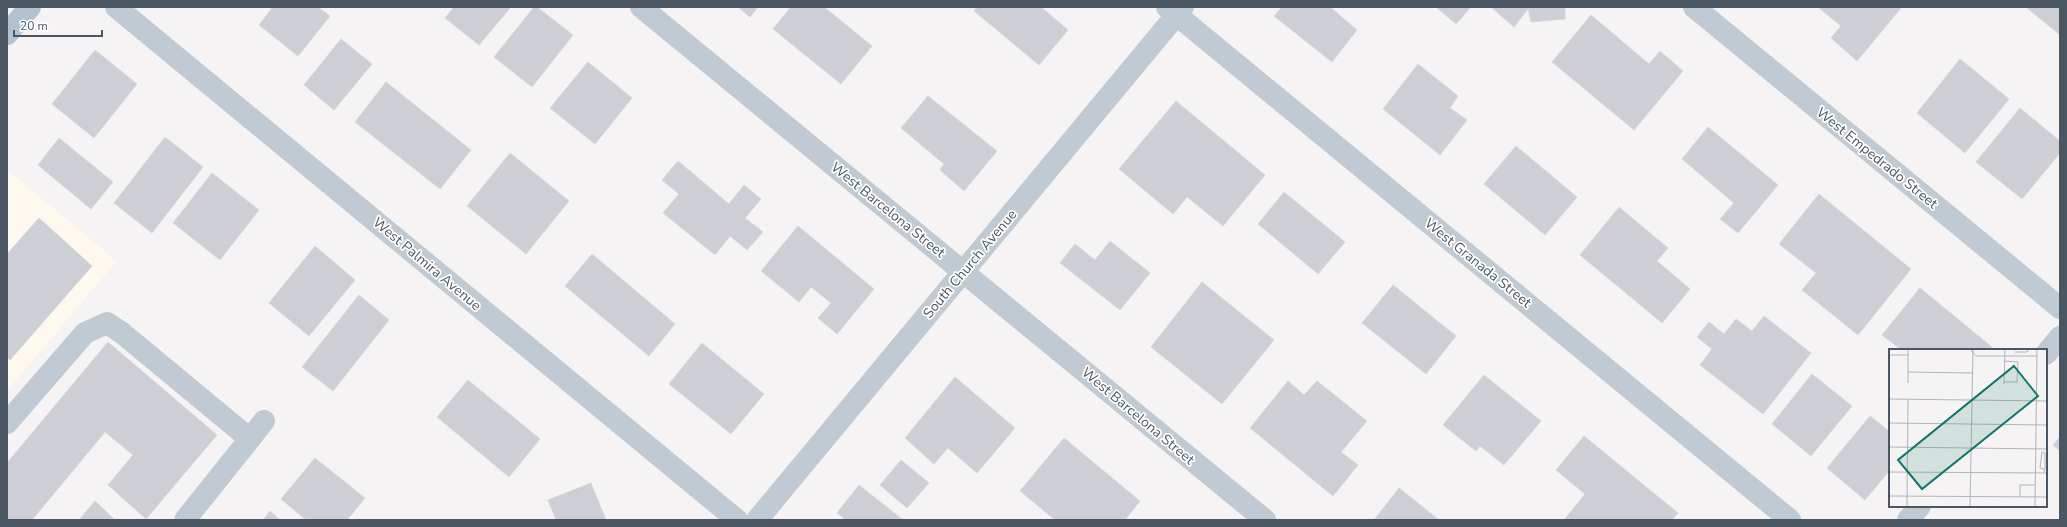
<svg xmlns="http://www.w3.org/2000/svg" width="2067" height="527" font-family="'Nunito Sans',sans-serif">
<rect width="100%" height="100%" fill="#f5f3f3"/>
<path fill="#fdf9ef" d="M7,169l110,92 -110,130z"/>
<path fill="#cdcfd5" stroke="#d7d9de" d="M273,7h45l12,9 -32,40 -39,-31z
M454,7h57l-32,38 -34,-27z
M534,7h3l36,28 -41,52 -38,-30z
M738,7h20l-8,10z
M791,7h33l48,39 -31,38 -68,-55z
M977,7h64l27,23 -29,35 -65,-54z
M1282,7h48l27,23 -25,32 -58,-46z
M1436,7h35l-15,17z
M1491,7h74v12l-34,3 -3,-13 -14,18z
M1818,7h82l1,1 -44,53 -26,-23 10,-12z
M2026,7h34v28z
M1591,15l58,49 11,-13 23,20 -49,59 -82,-68z
M341,39l31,25 -38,46 -30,-25z
M95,50l42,34 -43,54 -42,-34z
M1960,59l49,40 -44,54 -48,-40z
M588,62l44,36 -37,46 -45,-36z
M1418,64l40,32 -8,12 17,12 -27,35 -57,-46z
M386,82l85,68 -31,39 -85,-67z
M928,96l69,55 -33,40 -24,-21 4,-6 -43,-36z
M1176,101l89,74 -42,51 -36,-29 -14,17 -54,-45z
M2020,108l40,33v12l-38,46 -46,-37z
M1708,127l70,58 -40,48 -18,-14 14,-16 -52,-44z
M165,137l38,30 -51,66 -38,-30z
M59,138l54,44 -22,27 -53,-44z
M1516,146l61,51 -32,38 -61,-51z
M510,153l59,48 -43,53 -59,-48z
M678,161l51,43 15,-19 17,14 -16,19 18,14 -16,18 -17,-14 -15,19 -52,-42 16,-19 -17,-14z
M212,173l47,37 -39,50 -47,-37z
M1284,192l61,50 -27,32 -60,-50z
M1819,194l92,75 -53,66 -56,-45 14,-17 -37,-29z
M1619,207l49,41 -11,13 33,28 -28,34 -82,-68z
M39,218l53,48 -82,94 -3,-3v-103z
M798,226l76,63 -37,45 -19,-16 13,-15 -20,-16 -12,15 -38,-31z
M1110,241l40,32 -30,37 -60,-47 15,-19 20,16z
M315,246l40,34 -46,56 -40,-33z
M592,254l83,70 -26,32 -84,-70z
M1202,282l72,58 -52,64 -71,-57z
M1393,285l63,51 -30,38 -64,-51z
M1920,288l72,59 -2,3h-92l1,-2 -17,-13z
M359,295l30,25 -56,71 -31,-24z
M1764,316l47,37 -48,61 -63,-49 12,-16 -15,-12 12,-15 15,12 12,-15 16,12z
M108,342l109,93 -71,84 -38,-34 25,-30 -28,-23 -73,88h-25v-57z
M702,343l62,51 -33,40 -62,-50z
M1812,374l40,32 -41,50 -39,-32z
M1484,375l57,46 -37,44 -24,-19 -4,5 -33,-26z
M955,377l60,51 -38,45 -29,-25 -14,16 -29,-26z
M468,380l72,59 -31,38 -72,-60z
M1288,381l16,14 13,-14 50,40 -26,31 17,13 -25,31 -83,-68z
M1870,416l20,16v38l-25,30 -38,-32z
M1584,436l94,77 -6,7h-108l21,-26 -29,-24z
M2060,437v14l-7,-6z
M1064,438l76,63 -15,19h-70l-35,-29z
M315,458l50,40 -18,22h-41l-25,-21z
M901,460l28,23 -22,25 -27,-23z
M591,483l15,37h-50l-8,-20z
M859,485l44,35h-57l-9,-7z
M1399,488l40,32h-65z
M95,501l20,19h-36z
M270,511l10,9h-17z"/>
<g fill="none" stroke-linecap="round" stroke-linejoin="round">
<path stroke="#c1cad2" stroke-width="22" d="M116,7l621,513
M641,7l624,513
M1167,7l623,513
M1694,7l366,301
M2046,354l14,-17
M7,423l78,-90 22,-10 15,10 128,106
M185,520l79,-99
M757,520l426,-513
M1908,520l12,-14"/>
<path stroke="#b3c2d1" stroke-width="22" d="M7,34l23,-27"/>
</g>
<g text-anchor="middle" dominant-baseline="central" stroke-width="3.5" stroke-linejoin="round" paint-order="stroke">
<g font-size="14" fill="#4a5661" stroke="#fff">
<text transform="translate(1877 158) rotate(39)">West Empedrado Street</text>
<text transform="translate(888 210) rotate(39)">West Barcelona Street</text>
<text transform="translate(1478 263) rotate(39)">West Granada Street</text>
<text transform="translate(427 264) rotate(40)">West Palmira Avenue</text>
<text transform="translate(970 264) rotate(-50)">South Church Avenue</text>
<text transform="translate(1138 416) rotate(40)">West Barcelona Street</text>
</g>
</g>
<g transform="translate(1889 349)">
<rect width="158" height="158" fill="#f5f3f3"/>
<path fill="none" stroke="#b1b4b9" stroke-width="1" d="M81,0l6,7h61M126,3h12l2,-3M0,6h19M115,12l14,1 -1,20h-13M19,23l64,1M19,34v-34M115,35l1,-35M0,50l158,2M0,74l158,2M0,98l158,2M0,123l158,1M155,124l1,-4v-16l-3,-1 -2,16 4,1M0,147l158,1M131,148v-12h15M18,158l1,-108M81,158l3,-158M146,158l2,-158"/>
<path fill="#0f766e" fill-opacity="0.15" stroke="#0f766e" stroke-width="2" d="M125,17l24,30 -116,93 -24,-29z"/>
<rect width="158" height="158" fill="none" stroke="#4a5661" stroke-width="2"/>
</g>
<rect width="2067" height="527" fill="none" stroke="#4a5661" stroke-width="16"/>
<path d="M14 30v6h88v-6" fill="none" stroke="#4a5661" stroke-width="2"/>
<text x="20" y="30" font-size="12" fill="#4a5661" stroke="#ffffff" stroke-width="3" paint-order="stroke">20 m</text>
</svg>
